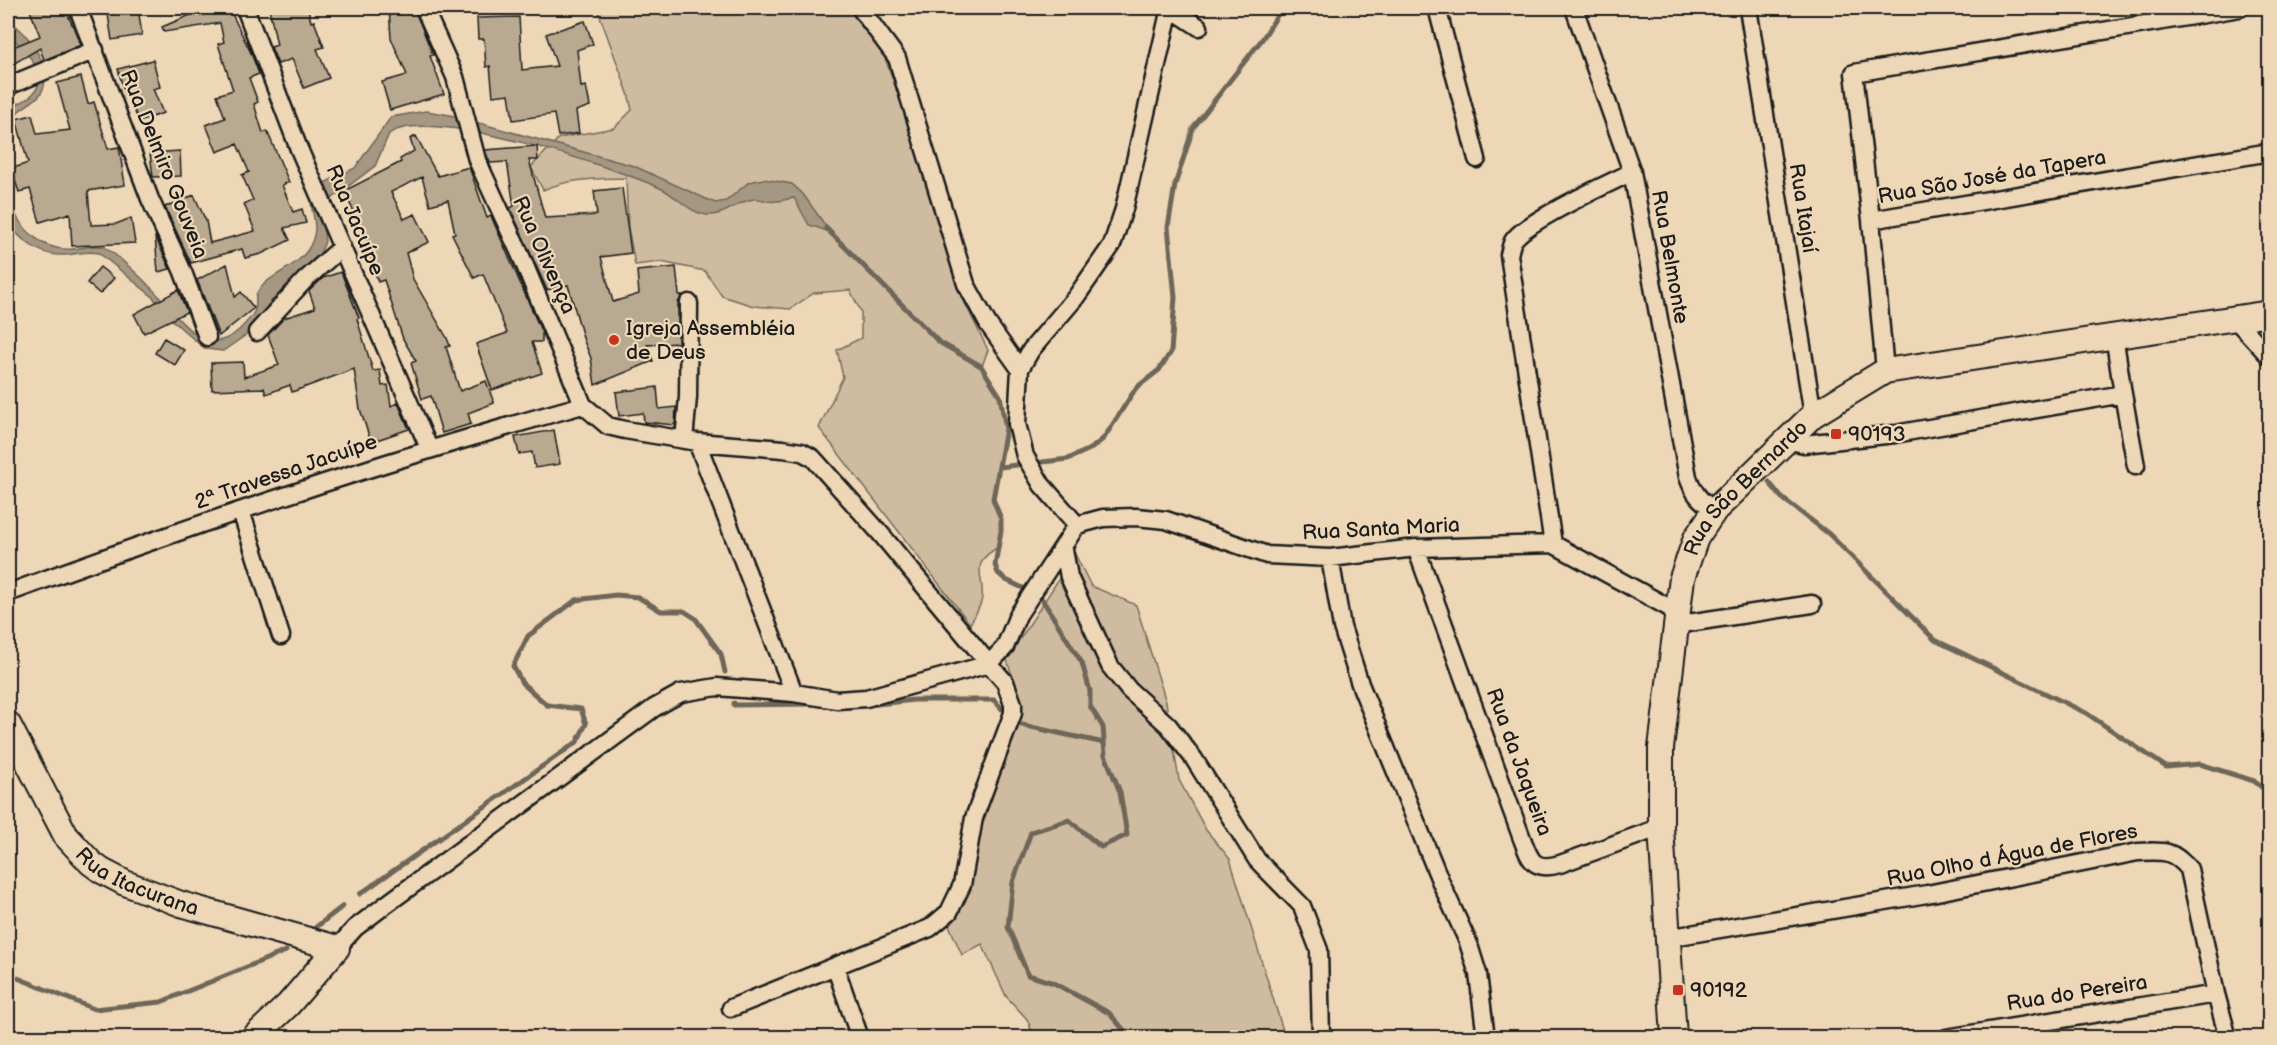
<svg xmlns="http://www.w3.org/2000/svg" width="2277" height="1045" font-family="'Balsamiq Sans',sans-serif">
<rect width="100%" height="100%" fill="#edd7b6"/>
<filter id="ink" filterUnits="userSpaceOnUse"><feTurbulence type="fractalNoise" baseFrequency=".0167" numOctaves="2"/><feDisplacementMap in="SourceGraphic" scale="12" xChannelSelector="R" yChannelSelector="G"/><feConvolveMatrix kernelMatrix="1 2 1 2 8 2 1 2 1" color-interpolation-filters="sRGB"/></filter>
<g filter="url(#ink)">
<path fill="#cfbba0" stroke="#766c5e" stroke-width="1.5" d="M597,8h254l33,47 23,65 51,169 30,61 -6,16 18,30 6,33 -13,70 8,20 -2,28c-34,17 -11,33 -18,55 -2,7 -7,15 -11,22l-151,-196 24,-51 -6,-27 24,-12v-26l-11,-22 -36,3 -24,16 -36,-3 -32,-10 -17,-25 -44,-9 -26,3 -7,-38 -2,-49c-28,1 -56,0 -83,12l-12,-23 28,-29 55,-10 18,-18 -4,-17z
M1075,554l16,32 45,19 30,97 13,78 27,50 24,29 55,178h-251l-7,-18 -21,-23 -24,-52 -20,11 -14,-32 11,-9c7,-31 11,-65 22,-94 11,-33 45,-93 38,-127 -3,-12 -10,-22 -12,-34z"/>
<path fill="#a59782" stroke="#6e6659" stroke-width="1.5" d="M8,21c20,10 47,48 33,72 -4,7 -15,12 -22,18 -8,8 -9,25 -11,36v-28l7,-14c45,-18 17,-49 -7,-71z
M426,111l24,4 184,51 81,37 11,-2 23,-19 15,-3 28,5 11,10 27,38 -21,-7 -15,-27c-6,0 -11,3 -18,3 -7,2 -15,-3 -22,-2 -16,1 -29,18 -47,16 -18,-2 -31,-20 -47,-27 -45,-20 -231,-83 -271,-54l-14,32 -50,38 -2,18 2,20 -10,23 -37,33 -7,3 -22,32 -26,18 -17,-2 -7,-5 -35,-31 -11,-16 -54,-44c-13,-3 -24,2 -38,2 -20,1 -46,-17 -53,-36 -1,-6 0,-13 0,-19 12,28 33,52 65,49 11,-1 21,-5 32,-2 18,13 36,30 51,46 21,22 48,69 83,37 5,-5 15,-15 16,-21 2,-4 0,-10 1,-14 7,-18 39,-26 51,-44 18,-27 -1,-40 5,-62l43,-21 36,-51z"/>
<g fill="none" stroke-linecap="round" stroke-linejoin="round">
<path stroke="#6e6659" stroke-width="5" d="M826,228l113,114 42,24 19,30 6,33 -13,70 8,20v12l-6,34 3,8 8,7 34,16 42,67 8,28v15l13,21 2,28 15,37 7,43 -26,12 -32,-27 -38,12 -18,50 -5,45 20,48 26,8 55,30 22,25
M1000,467l68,-8 24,-11 12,-10 32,-50 23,-18 12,-18 4,-55 -7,-70 7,-42 18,-57 70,-90 19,-30
M1769,482l12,15 48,37 106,106 151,73 80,54 34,-3 54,17 16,13
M734,703v2l80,-1
M869,705l45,-5h80l8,9
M1022,725l82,18
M360,894l217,-152 9,-18 -5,-15 -34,-4 -25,-22 -9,-17 15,-30 48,-36 40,-5 22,2 23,14h23l11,7 26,36 4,18
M316,927l27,-21
M8,974l86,35 67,-7 125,-51"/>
</g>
<path fill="#b9a990" stroke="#1c1c1c" stroke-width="1.5" d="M29,8h36l16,37 -37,15 -4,-12 -32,19v-18l32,-13z
M107,8h31l4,27 -30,5z
M207,8h22l22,45 8,21 -10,4 9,24 -4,2 9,29 4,-2 22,51 -7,3 11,27 9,-3 4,14 -22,5 6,12 -29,14 -16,4 -3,-9 -51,14 -26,-56 29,-12 12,26 4,22 45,-12 -11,-27 9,-4 -11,-25 7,-3 -12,-28 -20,8 -11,-27 19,-7 -8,-23 16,-5 -15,-46 6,-2 -4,-19 -56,9 -2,-5z
M269,8h39l3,14 3,-1 10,26 -7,2 12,29 -25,10 -12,-29 -14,5 -7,-17 6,-2z
M389,8h25l19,47 -3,1 14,38 -54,16 -8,-28 25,-7 -16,-37z
M519,17l3,53 35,-4 -11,-32 39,-13 8,23 -16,6 4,37 5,-1 4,20 -14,5 3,22 -21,3 -4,-22 -41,6 -4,-26 -16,2 -3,-30 -4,1 -2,-28h-6l-1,-21z
M153,60l7,27 -7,2 10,24 -24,9 -11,-27h-3l-7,-26z
M81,77l7,27 6,-2 14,47 11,-2 6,38 -37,6 3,34 25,-1 15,-6 4,25 -63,3 -2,-33 -30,9 -10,-33 -11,3 -8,-23 17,-6 -12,-44 16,-4 5,19 33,-4 -13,-47z
M416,136l22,40 31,-9 18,51 4,-2 51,117v9h-10l10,31 -50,17 -16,-46 31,-11 -24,-59 -9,4 -22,-44 3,-1 -7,-33 -18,5 -8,-28 -31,15 13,27 11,-5 14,28 -23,11 7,26 34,59 3,8 -4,1 14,44 26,-10 8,22 -26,10 3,11 -29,9 -11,-37 -9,3 -11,-36 5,-2 -13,-22 -19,-59 -6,2 -9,-31 3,-1 -28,-59 57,-29 -1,-3 14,-8 -4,-12z
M537,146l1,14h-9l16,58 52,-3 -3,-24 28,-3 9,65 -30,4 12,45 26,-8 -2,-23 39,-4 3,28h3l-4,8v40l-31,2 6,16 -58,24 -4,-27 -7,-17 -16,-56 -21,5 -37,-82 4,-2 -7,-44 -17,1 -5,-13z
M180,151l1,25 -28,1 -3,-24z
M155,236l15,33 -12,3z
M227,264l8,33 6,-5 13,16 -35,28 -22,-56z
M100,267l14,11 -14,16 -13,-11z
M341,272l18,46 -2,1 16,52 7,-1 2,16 6,-1 3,21 7,-3 11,26 -38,13 -11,-33 -6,-40 -62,23 -2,-7 -24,9 -2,-6 -52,2 -1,-27 32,-1 1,15 35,-12 -11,-30 16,-17 31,-10 -6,-17 14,-13z
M178,290l9,22 -43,21 -10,-19z
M164,338l20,12 -9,15 -20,-12z
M657,387l2,22 17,-2 -1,18 -31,-3 -1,-9 -24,3 -3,-24z
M554,430l6,34 -25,4 -3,-16 -13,2 -4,-17z"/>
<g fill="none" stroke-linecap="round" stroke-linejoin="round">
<g stroke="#1c1c1c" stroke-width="21">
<path id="street" d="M78,8l72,191 33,73 24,65
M245,8l54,141 130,299
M424,8l31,69 22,83 44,96 62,149 25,21 17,4 72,12 86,7 19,3 11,6 67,75 109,131 16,18 8,22v9l-39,105 -12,67 -13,27 -19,16 -199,80
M860,8l37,50 69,226 22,40 32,45
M1170,8l29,19
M1437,8l40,151
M1574,8l58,164 56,305c6,17 12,24 27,33
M1748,8l65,407
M8,86l87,-36
M1871,220l-17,-147 386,-65
M2235,319l35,38
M257,332l48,-52 37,-33
M1885,371l-14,-151 399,-68
M2123,394l13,72
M684,440l4,-43 1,-94
M1785,440l19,4 91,-10 228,-40 -9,-59
M697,442l97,251
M241,511l40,125
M1077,525l26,-7 33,-1 30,3 101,35 63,3 86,-10 137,-4 124,68
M1077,525l-35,-40 -17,-29 -8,-32 3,-55 11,-19 45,-53 36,-52 12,-36 46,-201
M1553,544l-44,-289c1,-4 2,-10 4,-14 12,-20 95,-57 119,-69
M1416,548l105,288c9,23 11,36 39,28l101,-37
M1064,550l5,27 41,89 19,24 39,35 26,34 63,101 45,46 17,44 2,88
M1330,558l12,69 18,57 82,201 26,57 10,32 8,64
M8,593c189,-70 380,-134 575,-188
M1675,625l137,-21
M1667,938l260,-44 211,-42c25,-1 34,-3 51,17l27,125 12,44
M337,948l18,-20 29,-22 270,-198 27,-15 36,-6 77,6 43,7 29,-2 123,-34 16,-17 13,-32 59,-90
M835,966l25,72
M1946,1038l270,-44"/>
</g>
<g stroke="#1c1c1c" stroke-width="28">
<g id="secondary">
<path id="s1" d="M8,724l58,112 25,27 11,8 23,12 56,21 156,44 -49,57 -35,33"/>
<path id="s2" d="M1674,1038l-13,-211v-79l21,-170 14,-40 19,-28 98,-95 72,-44 385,-58"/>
</g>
</g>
<use href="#street" stroke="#edd7b6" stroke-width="16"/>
<use href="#secondary" stroke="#edd7b6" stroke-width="24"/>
</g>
</g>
<g fill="#c8321e" stroke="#edd7b6" stroke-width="2">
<circle cx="614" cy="340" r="6"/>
<rect x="1830" y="428" width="12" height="12" rx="3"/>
<rect x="1672" y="984" width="12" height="12" rx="3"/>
</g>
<g text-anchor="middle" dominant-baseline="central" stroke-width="4.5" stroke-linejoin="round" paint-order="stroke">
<g font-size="21" fill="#1c1c1c" stroke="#edd7b6">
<text transform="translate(164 164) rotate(68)">Rua Delmiro Gouveia</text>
<text transform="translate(1992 177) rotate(-10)">Rua São José da Tapera</text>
<text transform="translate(1803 208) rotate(81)">Rua Itajaí</text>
<text transform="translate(355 220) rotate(67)">Rua Jacuípe</text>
<text transform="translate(544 255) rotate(66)">Rua Olivença</text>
<text transform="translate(1670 257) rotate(80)">Rua Belmonte</text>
<text transform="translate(286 472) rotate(-19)">2ª Travessa Jacuípe</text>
<text stroke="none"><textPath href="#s2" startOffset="574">Rua São Bernardo</textPath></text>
<text transform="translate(1381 529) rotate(-3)">Rua Santa Maria</text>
<text transform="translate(1519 762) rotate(70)">Rua da Jaqueira</text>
<text transform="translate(2012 855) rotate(-11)">Rua Olho d Água de Flores</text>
<text stroke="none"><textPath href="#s1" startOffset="213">Rua Itacurana</textPath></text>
<text transform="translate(2077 993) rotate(-9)">Rua do Pereira</text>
</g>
<g font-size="21" fill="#1c1c1c" stroke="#edd7b6" text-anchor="start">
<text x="626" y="328">Igreja Assembléia<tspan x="626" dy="24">de Deus</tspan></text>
<text x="1848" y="434">90193</text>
<text x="1690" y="990">90192</text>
</g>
</g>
<rect width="2277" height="1045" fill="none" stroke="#edd7b6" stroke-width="30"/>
<rect x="15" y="15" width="2247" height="1015" fill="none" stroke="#1c1c1c" stroke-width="2" filter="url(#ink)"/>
</svg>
